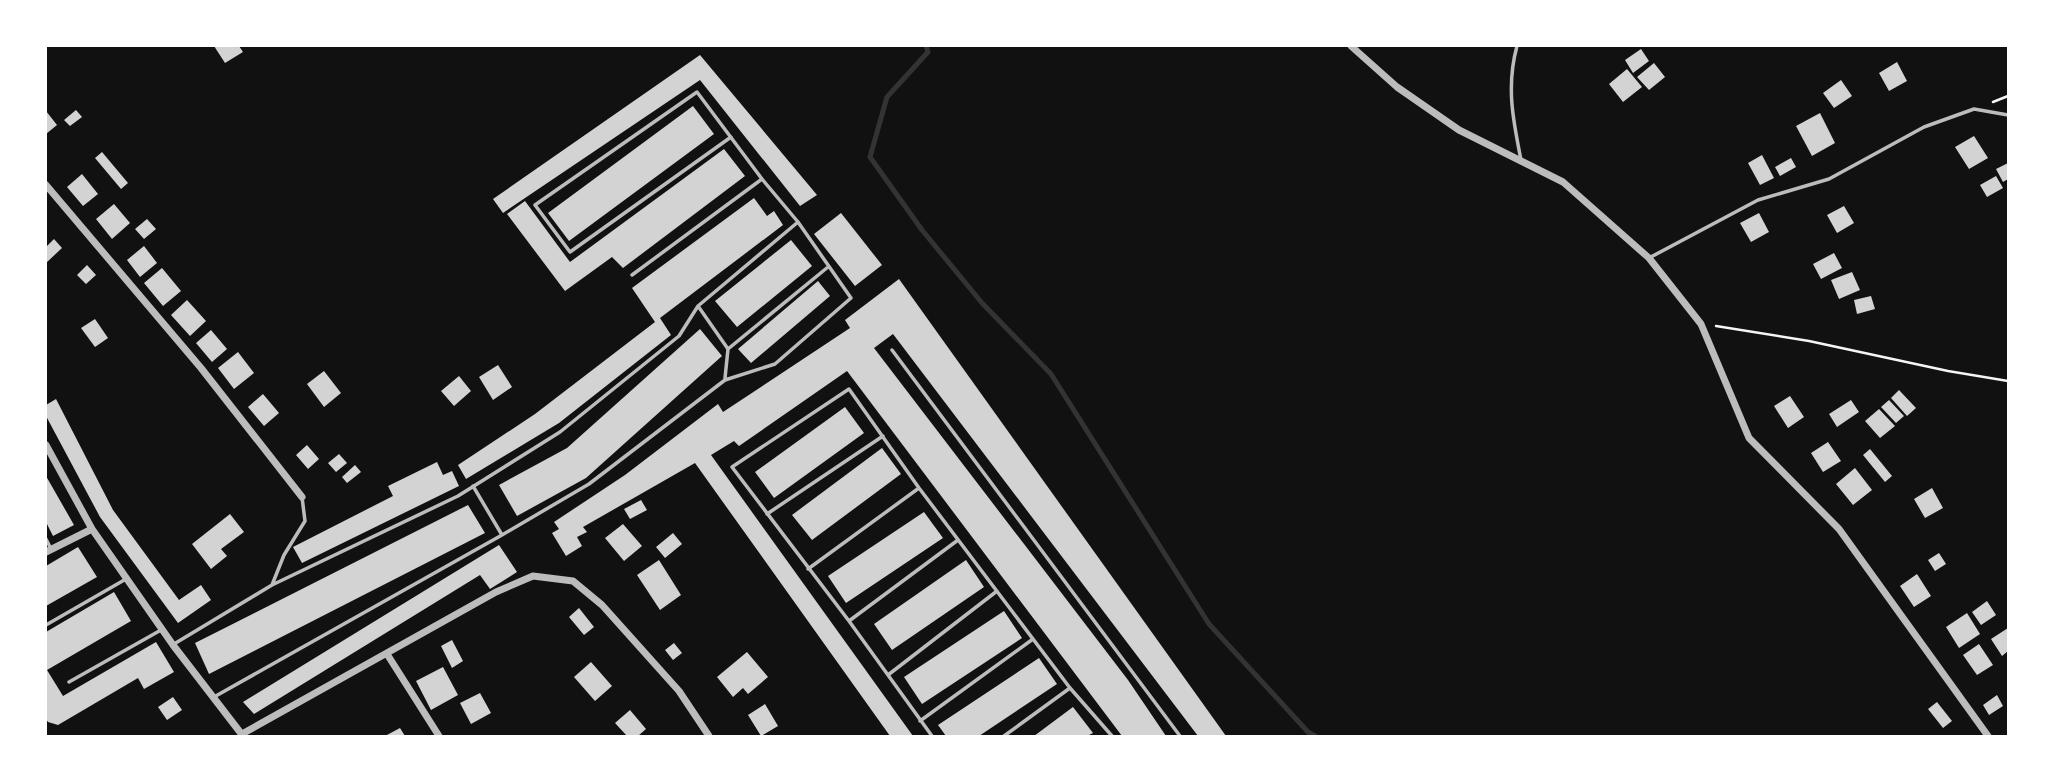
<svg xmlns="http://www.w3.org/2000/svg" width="2054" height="782" font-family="Ubuntu,sans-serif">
<rect width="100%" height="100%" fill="#111"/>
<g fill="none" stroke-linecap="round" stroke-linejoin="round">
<path stroke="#333" stroke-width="5" d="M926,46l2,6 -41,45 -17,60 52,73 60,73 69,71 158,250 99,108 7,4"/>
</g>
<path fill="#d3d3d3" d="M214,46h25l4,6 -18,11z
M1641,49l8,12 -16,12 -8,-13z
M700,55l117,140 -17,11 -100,-126 -197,133 -10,-14z
M1897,62l10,19 -18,10 -10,-18z
M1654,63l11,14 -16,13 -12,-13z
M1627,69l15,18 -19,15 -14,-18z
M1841,80l11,16 -18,12 -11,-15z
M693,106l21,28 -145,107 -21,-28z
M76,110l6,7 -12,9 -6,-6z
M46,111l11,14 -11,9z
M1820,113l15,30 -23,13 -16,-30z
M1974,136l14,22 -19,11 -14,-22z
M724,149l21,27 -122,92 -11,-11 -47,34 -58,-77 18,-13 45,61z
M102,152l26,31 -7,6 -26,-31z
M1762,155l12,23 -14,7 -12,-22z
M1791,158l5,9 -16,9 -5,-9z
M2008,163v16l-5,3 -7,-13z
M82,174l16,20 -15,12 -16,-19z
M1996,176l7,12 -16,9 -7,-12z
M754,198l13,18 7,-5 9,14 -123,93 11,17 -112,88 -93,56 -8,-14 77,-51 120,-92 -23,-34z
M114,204l16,19 -18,16 -16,-20z
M1844,206l10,17 -17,10 -10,-18z
M841,213l41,52 -27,21 -41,-52z
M1759,213l10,19 -18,10 -11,-19z
M147,219l9,10 -12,10 -9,-10z
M54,239l8,9 -16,15v-16z
M791,240l21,26 -75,61 -22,-26z
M144,246l13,17 -17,14 -13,-17z
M1834,253l8,15 -21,11 -8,-15z
M87,265l9,10 -10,9 -9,-9z
M162,268l19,23 -18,15 -19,-23z
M1852,272l8,18 -21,9 -8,-19z
M899,279l327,457h-28l-305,-402 -19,14 254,332 38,56h-44l-275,-365 -108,75 -5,-5 -23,14 202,281h-23l-195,-273 -112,64 4,5 -10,5 5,9 -16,10 -14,-23 7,-4 -5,-7 71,-47 93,-71 5,8 127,-84 -5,-8z
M818,281l12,15 -79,67 -13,-14z
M1871,296l4,13 -18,5 -3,-14z
M187,300l19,21 -16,15 -19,-21z
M95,319l13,19 -13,9 -14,-19z
M700,329l22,27 -136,122 -69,38 -18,-31 68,-37z
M211,330l16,19 -15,13 -16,-19z
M238,352l16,21 -20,16 -16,-21z
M498,365l14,22 -19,13 -14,-23z
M324,371l17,22 -17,14 -17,-23z
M459,376l12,15 -17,15 -13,-15z
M1899,390l17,18 -9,8 -16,-18z
M263,394l16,19 -15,13 -16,-19z
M1790,396l14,21 -16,11 -14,-22z
M56,399l57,111 66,90 22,-15 10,15 -33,23 -78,-106 -54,-101v-11z
M1851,400l8,12 -22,15 -8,-13z
M1889,400l15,16 -8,7 -15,-16z
M845,407l19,26 -90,65 -19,-26z
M1879,409l16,17 -15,12 -15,-17z
M1828,442l13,19 -18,11 -12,-19z
M307,445l12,14 -11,10 -12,-14z
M882,448l19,26 -89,66 -20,-25z
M1870,449l22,27 -7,6 -22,-27z
M339,454l8,9 -11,9 -8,-9z
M437,462l6,13 9,-4 7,15 -157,77 -9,-16 100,-51 -5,-10z
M355,465l6,7 -14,11 -5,-6z
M1855,468l17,22 -19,15 -17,-21z
M46,476l28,49 -21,11 -7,-14z
M1932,488l11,20 -18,10 -11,-19z
M641,500l6,10 -17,9 -6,-10z
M468,505l17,28 -276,141 -14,-31z
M924,512l19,26 -97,65 -18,-27z
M230,514l14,18 -23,17 6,7 -16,13 -19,-25z
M623,524l19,22 -18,15 -19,-23z
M673,533l9,11 -17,14 -9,-11z
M499,545l18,27 -27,17 -10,-14 -226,139 -11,-12z
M78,547l19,30 -51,29v-40z
M1939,553l7,11 -11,7 -7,-11z
M659,560l22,35 -21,15 -23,-35z
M966,560l18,27 -92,63 -18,-26z
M1917,574l14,22 -17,11 -14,-21z
M114,592l17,29 -84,49 16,26 93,-54 18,30 -30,17 -6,-11 -80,47 -10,-3 -2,-3v-87z
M1987,601l9,14 -15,10 -9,-13z
M579,608l15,19 -10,8 -15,-18z
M1004,611l18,27 -100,66 -18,-27z
M1967,613l13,21 -21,14 -13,-21z
M2008,628v23l-6,5 -11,-17z
M452,640l11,21 -11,7 -11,-22z
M674,643l8,10 -9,7 -8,-10z
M1979,644l14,21 -16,10 -14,-20z
M747,652l21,25 -20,17 -5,-6 -10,9 -16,-20z
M1039,658l18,26 -78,52h-33l-8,-11z
M591,662l21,24 -17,15 -21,-24z
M443,667l15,28 -27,15 -15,-29z
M480,693l11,20 -20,11 -11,-21z
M1997,695l6,11 -14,9 -6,-10z
M173,697l9,13 -15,10 -9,-13z
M1937,702l15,19 -9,7 -15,-19z
M765,704l13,22 -17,10 -13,-21z
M1073,707l20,26 -6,3h-53z
M630,710l16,19 -8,7h-11l-12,-13z
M400,728l5,8h-20z"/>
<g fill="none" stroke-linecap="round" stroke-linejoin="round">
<path stroke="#f5f5f5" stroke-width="2.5" d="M1993,102l15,-6
M1716,326l93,15 139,30 60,10"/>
<path stroke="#bcbcbc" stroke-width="3.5" d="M1517,46c-11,40 -4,74 4,114
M1649,258l109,-58 71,-21 95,-52 50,-18 34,6
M632,275l130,-96
M698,306l30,43 -3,29
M728,349l100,-82
M892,350l288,386
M473,486l29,49
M767,514l116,-78
M46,539l5,10
M808,569l111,-81
M272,585l186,-89 102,-64 119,-96 19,-30 100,-84
M849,621l109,-81
M46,625l80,-46
M174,644l98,-59 12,-30 21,-34 -3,-24
M888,675l109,-84
M69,682l92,-52
M214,697l288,-162 87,-51 136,-104 50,-16 76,-66 -53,-76 -36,-43 -65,-87 -162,113 35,47 161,-115
M920,721l113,-82
M932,736l-83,-115 -117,-154 117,-78 70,99 151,200 42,48
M1004,736l66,-48"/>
<path stroke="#bcbcbc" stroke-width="7" d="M1351,46l46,41 62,43 104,52 86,76 52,66 48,114 90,91 149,207
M46,185l155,183 101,129
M46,445l46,84 81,116 70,91
M46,552l46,-23
M387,654l52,82
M242,734l254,-142 37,-16 40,5 29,24 77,86 30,45"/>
</g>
<rect width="2054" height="782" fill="none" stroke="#ffffff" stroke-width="94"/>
</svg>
